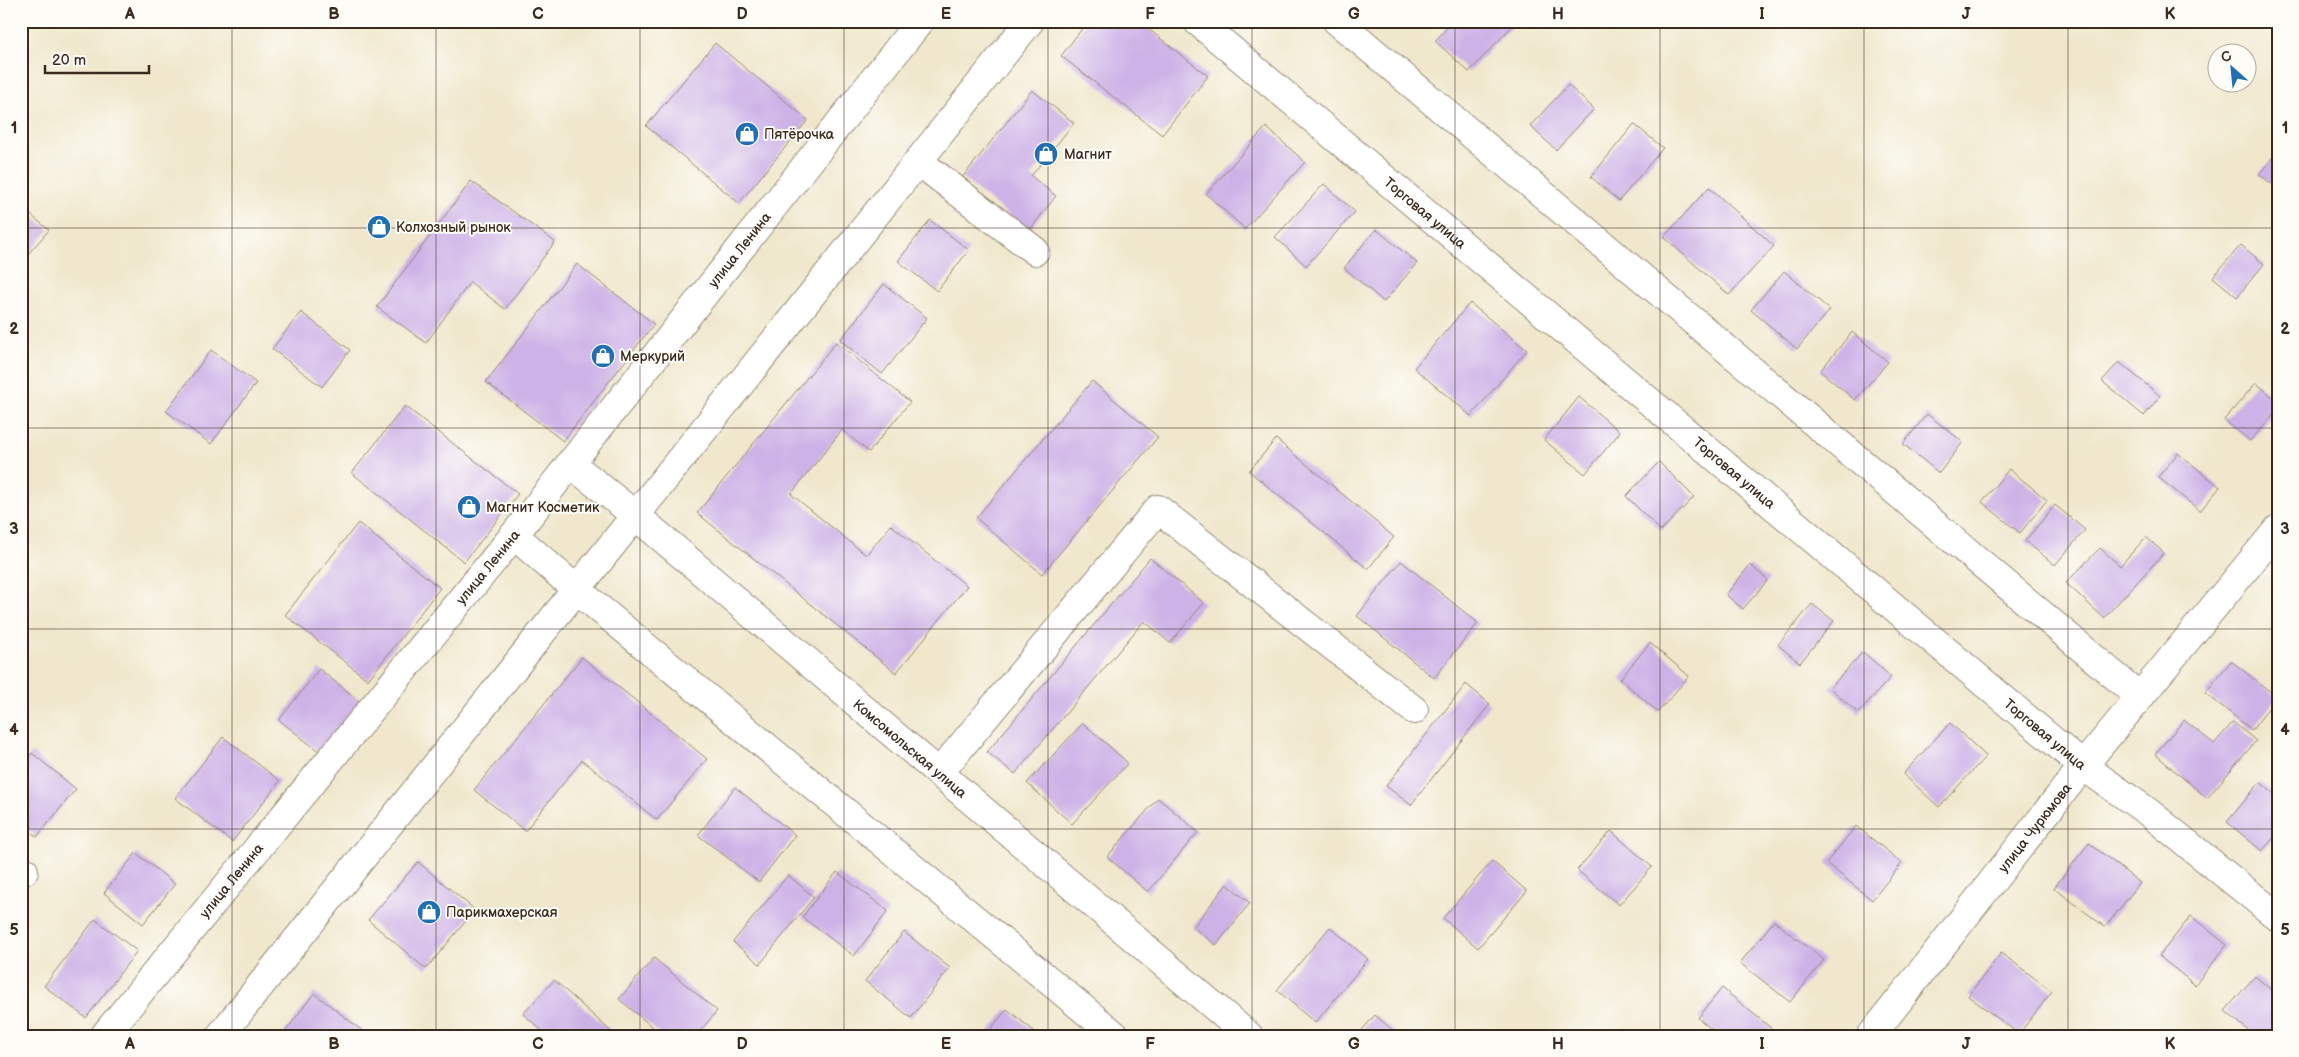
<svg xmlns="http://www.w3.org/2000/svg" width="2299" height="1057" font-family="'Balsamiq Sans',sans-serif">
<rect width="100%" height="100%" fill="#fdfcf7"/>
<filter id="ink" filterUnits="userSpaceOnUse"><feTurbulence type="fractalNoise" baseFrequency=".02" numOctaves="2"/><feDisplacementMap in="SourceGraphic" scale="10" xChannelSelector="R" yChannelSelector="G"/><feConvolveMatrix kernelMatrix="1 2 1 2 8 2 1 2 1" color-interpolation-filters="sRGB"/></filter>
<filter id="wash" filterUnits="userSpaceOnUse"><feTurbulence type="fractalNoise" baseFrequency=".0096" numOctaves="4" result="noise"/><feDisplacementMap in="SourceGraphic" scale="20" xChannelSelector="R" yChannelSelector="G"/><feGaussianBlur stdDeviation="1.12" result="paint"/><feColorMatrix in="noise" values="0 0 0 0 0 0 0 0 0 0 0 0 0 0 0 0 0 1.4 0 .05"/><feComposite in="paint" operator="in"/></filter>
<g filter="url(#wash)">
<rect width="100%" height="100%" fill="#f0e7cc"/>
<g id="blocks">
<path fill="#cdb2e7" d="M1088,21h50l70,55 -46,59 -101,-79z
M1453,21h60l2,2 -46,49 -34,-31z
M715,43l93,77 -69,83 -93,-77z
M1568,85l26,24 -38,41 -26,-24z
M1032,90l42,33 -43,53 25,20 -27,35 -67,-53z
M1634,124l29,24 -44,53 -28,-24z
M1266,127l39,35 -60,67 -39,-35z
M2278,151v38l-19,-15z
M471,181l84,61 -50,67 -35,-27 -44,61 -49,-36z
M1324,184l31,28 -49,54 -31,-29z
M1709,187l65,59 -45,49 -65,-58z
M21,207l28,23 -28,32z
M930,220l39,30 -32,41 -39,-30z
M1376,229l41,34 -33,39 -40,-34z
M2241,245l23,19 -27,33 -24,-20z
M577,264l77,60 -91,117 -77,-59z
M1784,271l46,39 -33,39 -46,-39z
M884,284l43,34 -45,56 -42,-34z
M1470,303l57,47 -56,66 -57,-48z
M301,312l49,38 -28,37 -50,-38z
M1852,332l36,30 -33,38 -35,-29z
M836,342l74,60 -41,50 -27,-22 -51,64 75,61 25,-30 76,61 -71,87 -199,-160z
M211,350l45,33 -45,61 -45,-33z
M2119,362l41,34 -16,20 -42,-35z
M1092,381l66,56 -116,137 -66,-56z
M2256,383l22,18v8l-28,32 -26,-21z
M1579,397l41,35 -35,42 -41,-34z
M405,406l113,88 -54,68 -112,-89z
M1927,414l36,28 -24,31 -36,-29z
M1276,439l118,98 -26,32 -119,-98z
M2178,453l42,34 -20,24 -42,-34z
M1659,462l35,35 -33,34 -35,-35z
M2009,469l38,31 -27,33 -38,-31z
M2055,505l30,25 -30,35 -30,-24z
M358,523l82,65 -72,92 -83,-65z
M2146,537l18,16 -60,65 -38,-35 34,-35 20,18z
M1150,558l54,45 -34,40 -26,-22 -129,153 -28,-22z
M1401,561l77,62 -44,55 -77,-62z
M1750,565l18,15 -25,29 -17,-14z
M1812,604l22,17 -34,42 -22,-18z
M1650,643l39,33 -31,36 -38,-33z
M1863,652l28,25 -33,36 -28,-25z
M582,657l125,102 -50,61 -75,-60 -57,71 -51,-41z
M2231,661l46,36 -25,33 -47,-37z
M319,669l43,34 -41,50 -42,-33z
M1466,684l24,20 -79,101 -25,-19z
M2184,720l30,24 19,-22 23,19 -49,57 -52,-44z
M1083,723l45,40 -56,61 -45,-41z
M1950,723l36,33 -47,51 -36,-33z
M223,737l57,44 -48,61 -57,-44z
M32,753l44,36 -39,48 -16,-13v-58z
M2260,782l18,15v36l-16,18 -35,-29z
M735,787l60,48 -36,47 -61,-47z
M1158,798l40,34 -50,60 -41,-35z
M1856,826l46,37 -30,37 -46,-37z
M1611,831l41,36 -33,38 -42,-35z
M2089,843l51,40 -35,44 -51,-39z
M136,853l39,31 -32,40 -39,-31z
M1492,861l35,30 -49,57 -35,-30z
M418,862l57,48 -49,59 -58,-49z
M837,872l51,39 -34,45 -52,-39z
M788,875l26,22 -54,67 -27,-22z
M1227,884l23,19 -34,42 -23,-18z
M2191,916l36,29 -32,40 -36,-29z
M95,919l42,32 -51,67 -42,-32z
M1774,921l50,39 -34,42 -50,-39z
M1330,927l38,32 -53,64 -38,-33z
M904,932l46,36 -39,50 -46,-37z
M2001,953l51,38 -33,43 -51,-38z
M654,958l63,53 -21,25h-33l-44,-37z
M2255,976l23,20v33l-6,7h-17l-30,-25z
M554,980l62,56h-68l-25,-22z
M1722,988l49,40 -6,8h-45l-22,-18z
M314,993l55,43h-87z
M1007,1009l33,27h-55z
M1375,1015l25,21h-43z"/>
</g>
</g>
<g filter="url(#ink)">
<use href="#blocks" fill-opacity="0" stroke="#968875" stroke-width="1"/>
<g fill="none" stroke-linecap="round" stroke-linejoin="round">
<g stroke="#968875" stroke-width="30">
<g id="minor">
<path id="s1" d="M1197,21l886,745 65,46 130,105"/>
<path d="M1337,21l803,676"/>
<path d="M918,161l117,90"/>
<path id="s2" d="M570,463l65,52 614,521"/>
<path d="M514,535l63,55 539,446"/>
<path d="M939,773l219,-264 256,201"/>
<path d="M21,869l3,2"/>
<path id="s3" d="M104,1036l410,-501 406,-514"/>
<path d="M220,1036l810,-1015"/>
<path id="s4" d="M1871,1036l212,-270 195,-237"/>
</g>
</g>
<use href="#minor" stroke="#fff" stroke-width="28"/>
</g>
</g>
<path fill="none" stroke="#3b2a1e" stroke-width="1" stroke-opacity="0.55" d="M232,21v1015M436,21v1015M640,21v1015M844,21v1015M1048,21v1015M1252,21v1015M1455,21v1015M1660,21v1015M1864,21v1015M2068,21v1015M21,228h2257M21,428h2257M21,629h2257M21,829h2257"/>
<defs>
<g id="shop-disc" transform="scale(1.25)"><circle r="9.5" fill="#1f6fb2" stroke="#fdfcf7"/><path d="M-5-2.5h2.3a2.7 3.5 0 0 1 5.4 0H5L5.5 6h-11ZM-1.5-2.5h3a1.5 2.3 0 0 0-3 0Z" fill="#fff"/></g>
</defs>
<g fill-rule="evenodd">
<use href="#shop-disc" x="747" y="134"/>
<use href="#shop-disc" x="1046" y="154"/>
<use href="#shop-disc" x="379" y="227"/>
<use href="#shop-disc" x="603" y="356"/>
<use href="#shop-disc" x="469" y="507"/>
<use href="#shop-disc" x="429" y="912"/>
</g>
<g text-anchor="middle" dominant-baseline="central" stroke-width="4" stroke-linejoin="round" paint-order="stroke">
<g font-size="14" fill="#3b2a1e" stroke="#fdfcf7" text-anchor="start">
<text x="764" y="134">Пятёрочка</text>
<text x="1064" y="154">Магнит</text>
<text x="396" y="227">Колхозный рынок</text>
<text x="620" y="356">Меркурий</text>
<text x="486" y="507">Магнит Косметик</text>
<text x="446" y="912">Парикмахерская</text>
</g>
<g font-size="14" fill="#3b2a1e" stroke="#fdfcf7">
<text stroke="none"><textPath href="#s1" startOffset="298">Торговая улица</textPath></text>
<text stroke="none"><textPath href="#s3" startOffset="1011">улица Ленина</textPath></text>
<text stroke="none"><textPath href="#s1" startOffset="702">Торговая улица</textPath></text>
<text stroke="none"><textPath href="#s3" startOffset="606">улица Ленина</textPath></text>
<text stroke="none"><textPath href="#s1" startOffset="1108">Торговая улица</textPath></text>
<text stroke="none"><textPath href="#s2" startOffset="444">Комсомольская улица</textPath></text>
<text stroke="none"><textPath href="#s4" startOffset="265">улица Чурюмова</textPath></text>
<text stroke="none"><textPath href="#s3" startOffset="201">улица Ленина</textPath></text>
</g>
</g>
<rect width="2299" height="1057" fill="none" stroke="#fdfcf7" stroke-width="55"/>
<g transform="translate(2232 68) rotate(333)"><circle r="24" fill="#fdfcf7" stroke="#afa8a0"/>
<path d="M0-4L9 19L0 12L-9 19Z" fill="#1f6fb2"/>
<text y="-8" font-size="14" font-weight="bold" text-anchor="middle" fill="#3b2a1e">С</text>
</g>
<path d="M45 65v8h104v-8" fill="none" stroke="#3b2a1e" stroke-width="2.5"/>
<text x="52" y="65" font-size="15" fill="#3b2a1e" stroke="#fdfcf7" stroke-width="4" paint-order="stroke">20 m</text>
<rect x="28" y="28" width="2244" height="1002" fill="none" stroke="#3b2a1e" stroke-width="2"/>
<g font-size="16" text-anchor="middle" font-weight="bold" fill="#3b2a1e">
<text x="130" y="19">A</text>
<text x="334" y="19">B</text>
<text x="538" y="19">C</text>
<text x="742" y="19">D</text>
<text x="946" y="19">E</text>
<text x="1150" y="19">F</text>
<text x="1354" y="19">G</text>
<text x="1558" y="19">H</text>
<text x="1762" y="19">I</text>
<text x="1966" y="19">J</text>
<text x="2170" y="19">K</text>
<text x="14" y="133">1</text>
<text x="2285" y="133">1</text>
<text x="14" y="334">2</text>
<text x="2285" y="334">2</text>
<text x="14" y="534">3</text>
<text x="2285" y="534">3</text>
<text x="14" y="735">4</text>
<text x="2285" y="735">4</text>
<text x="14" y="935">5</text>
<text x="2285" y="935">5</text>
<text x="130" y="1049">A</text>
<text x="334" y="1049">B</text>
<text x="538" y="1049">C</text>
<text x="742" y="1049">D</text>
<text x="946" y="1049">E</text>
<text x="1150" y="1049">F</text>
<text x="1354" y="1049">G</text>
<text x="1558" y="1049">H</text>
<text x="1762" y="1049">I</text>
<text x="1966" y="1049">J</text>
<text x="2170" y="1049">K</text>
</g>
</svg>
